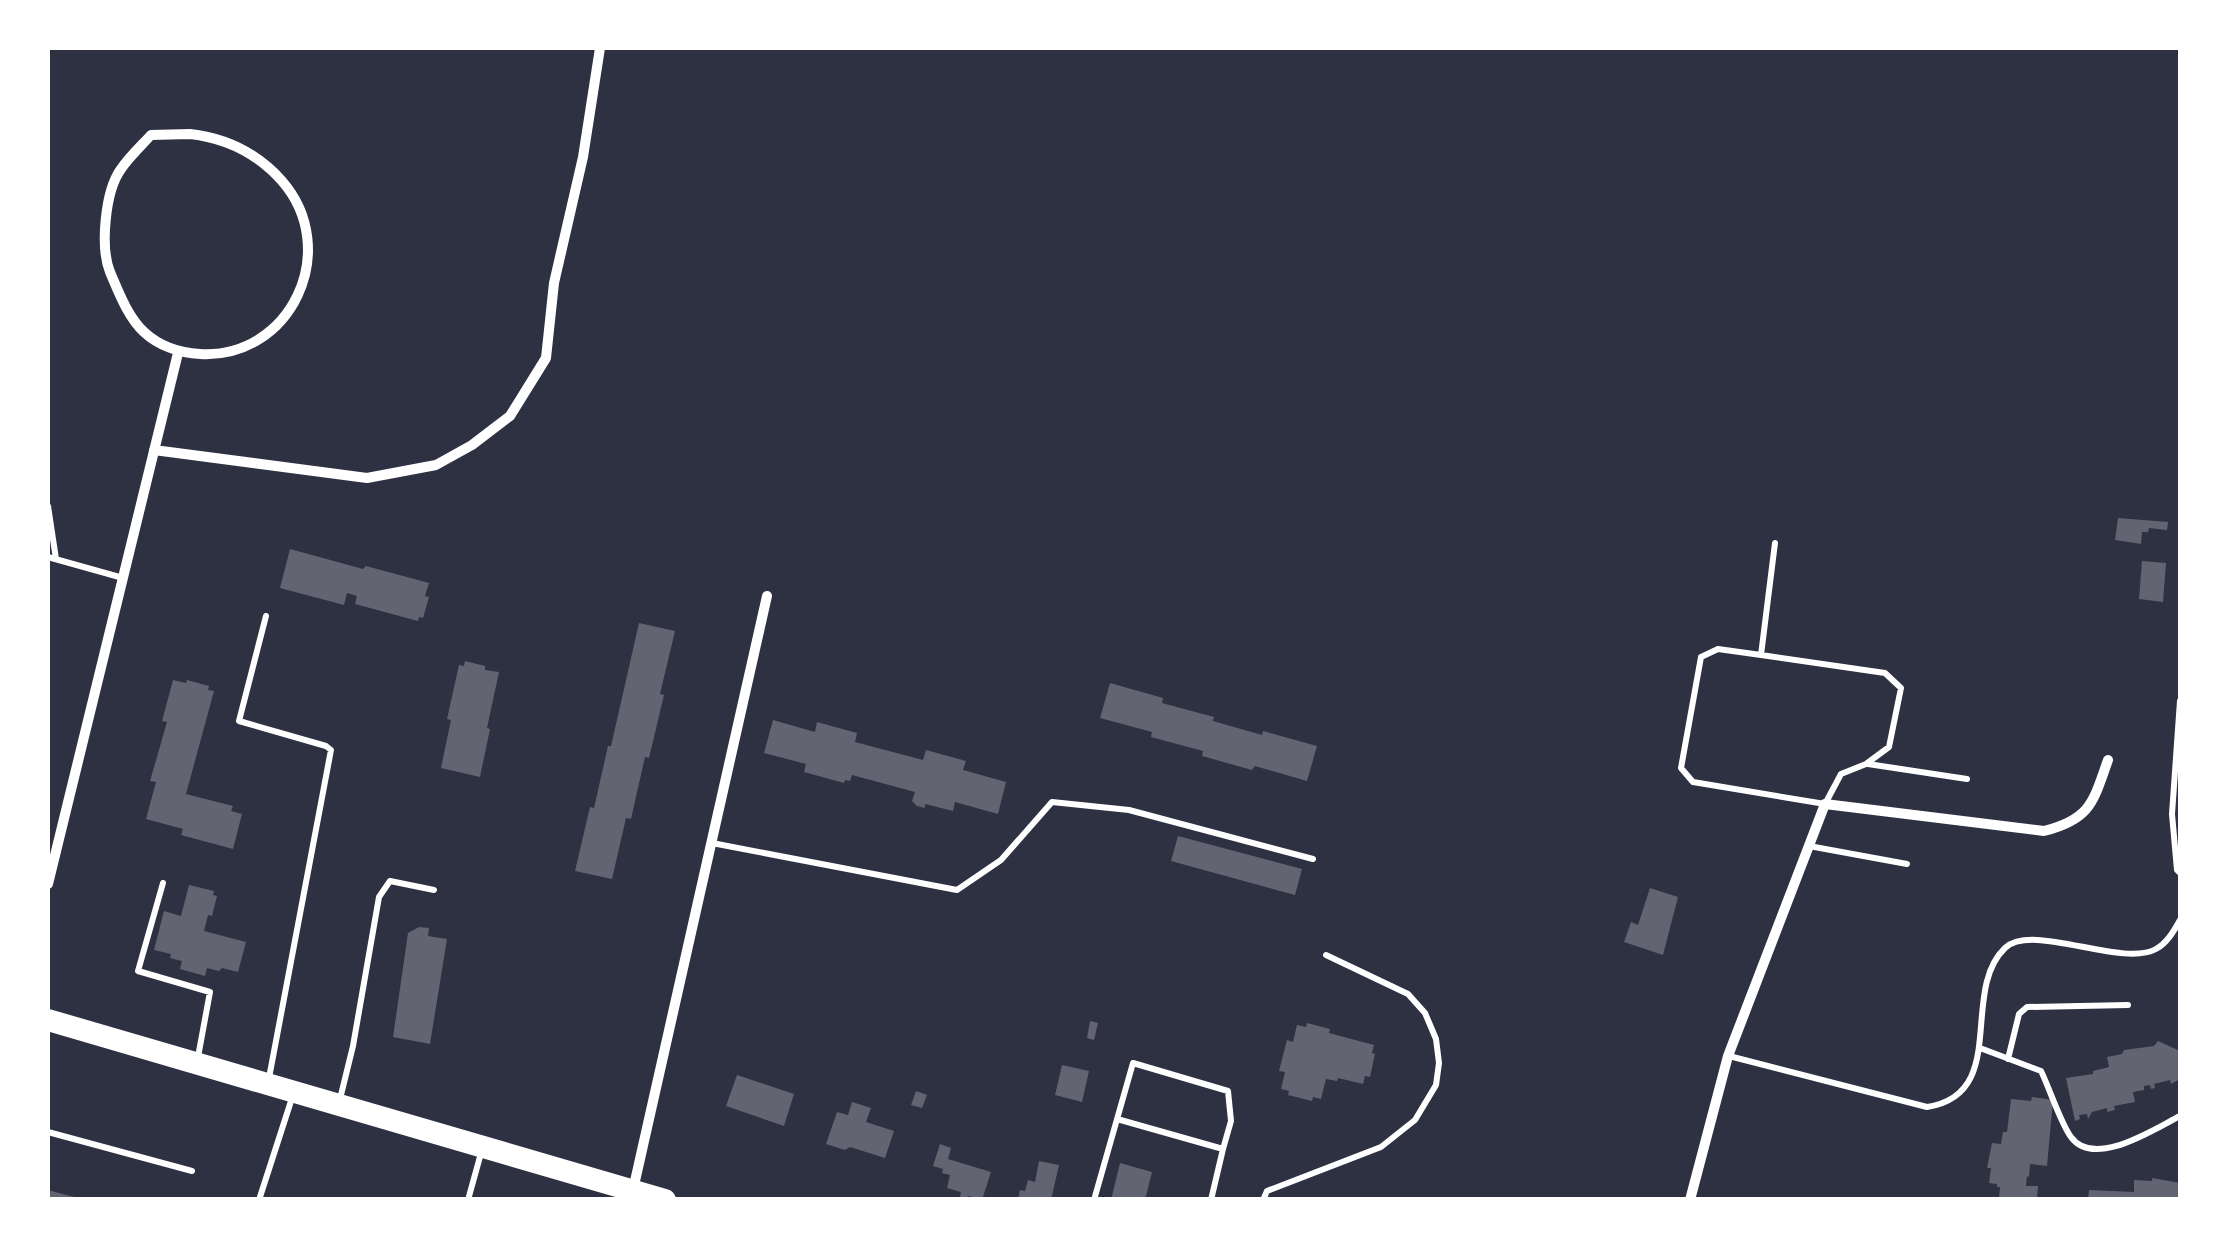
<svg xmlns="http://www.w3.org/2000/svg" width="2228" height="1247" font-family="Montserrat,sans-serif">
<rect width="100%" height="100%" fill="#2d3142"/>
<path fill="#626471" d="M2118,518l50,4 -1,8 -18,-2 -1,4h-6l-1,12 -26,-4z
M290,549l73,20 3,-3 63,17 -4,13 4,1 -6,21 -4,-1 -1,4 -63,-17 2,-8 -10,-3 -3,12 -64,-17z
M2142,561l24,2 -3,39 -24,-3z
M639,623l36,8 -15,63 4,1 -15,63 -4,-1 -14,62 -5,-1 -14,61 -37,-8 15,-64 4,1 14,-62h3z
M465,661l20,5v4l14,2 -12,56 3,1 -10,48 -39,-9 10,-48 -4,-1 12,-54 5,1z
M173,680l13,3 1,-3 22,6 -1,4 6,1 -28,103 47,12 -2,5 11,3 -9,35 -52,-14 2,-6 -37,-10 10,-37 -6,-1 17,-59 -5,-1z
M1110,683l53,15 -1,5 52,14 -1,4 49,14 1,-4 54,15 -10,35 -52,-15 -3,4 -50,-14 1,-5 -52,-14 1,-5 -52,-14z
M773,720l42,12 2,-10 40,11 -2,9 68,18 3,-10 40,11 -3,9 43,12 -8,32 -43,-12 -2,9 -28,-7v4l-8,-2 -5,-5 3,-9 -63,-17 -2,6 -5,-1 -1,3 -40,-11 2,-8 -42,-11z
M1178,836l124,33 -7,26 -124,-34z
M189,885l25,6 -1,4 4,1 -5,20 -4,-1 -4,16 42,11 -8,30 -16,-4 -3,3 -12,-3 -2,8 -25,-7 2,-8 -12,-3 1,-4 -17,-4 10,-39 17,5z
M1650,888l28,9 -15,58 -39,-13 7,-20 7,3z
M419,927l10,1 -1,8 19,3 -17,105 -37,-7 15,-104z
M1090,1021l8,2 -4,17 -7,-2z
M1307,1023l23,6 -1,4 45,12 -2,8 3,1 -5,23 -5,-1 -2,8 -25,-6 -1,3 -11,-2 -5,20 -8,-2 -1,4 -24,-6 1,-4 -8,-2 4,-17 -6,-1 8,-31 6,2 4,-17 9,2z
M2158,1041l22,10v28l-9,5 -1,-4 -16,4 1,4 -4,1 -1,-4 -6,1v4l-11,2 2,10 -21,4 1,4 -8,2v-4l-15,4 -4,7 -1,-5 -8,1 1,4 -5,2 -9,-43 27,-4v-3l16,-4 -2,-10 15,-3 2,-4 30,-4z
M1062,1065l27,6 -7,31 -27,-7z
M737,1075l57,19 -10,32 -58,-20z
M916,1091l11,4 -5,13 -11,-3z
M2032,1097l21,3 -6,66 -17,-2 -1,13 -2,-1 -1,10h12l-1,14 -38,-2 1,-11h-3v-3l-8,-1 2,-15h-4l5,-25 9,1 2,-12h4l4,-33 20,2z
M852,1102l19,6 -5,14 28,9 -9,27 -35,-11 -5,3 -19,-6 11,-32 11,3z
M940,1144l11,4 -3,11 43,13 -9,28 -13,-4 -3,2 -6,-1 1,-5 -14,-4 3,-13 -8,-2 1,-4 -10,-3z
M1039,1161l20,4 -8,35h-33l2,-10 5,1 3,-11 7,2z
M1120,1163l32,9 -7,28h-34z
M2152,1178l28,5v17h-92l1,-10 45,2v-12l18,1z
M48,1190l30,8v2h-30z"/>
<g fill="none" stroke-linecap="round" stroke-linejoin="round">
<path stroke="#fff" stroke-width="6" d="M48,506l8,53
M48,557l75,21
M266,616l-27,105 87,25 5,4 -62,328
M1761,655l-43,-6 -17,8 -20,111 12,14 132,22 16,-30 25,-10 23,-17 12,-59 -16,-15 -124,-18 14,-112
M2180,701l-8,113 5,56 3,3
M1868,764l99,15
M712,843l245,47 44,-30 51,-58 77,8 184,49
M1809,846l98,18
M163,883l-25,88 72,21 -12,65
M1980,1048l61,23c8,16 20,53 30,66 23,32 83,-8 109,-21
M1729,1056l198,51c83,-13 32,-115 78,-159 27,-26 117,20 151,1 11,-6 18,-18 24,-29
M2008,1059l11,-45 8,-7 101,-2
M340,1099l13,-53 26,-149 11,-16 44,9
M48,1132l144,39
M259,1200l33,-102
M468,1200l13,-47
M1094,1200l39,-137 95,28 3,30 -8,28 -106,-30
M1211,1200l12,-51
M1263,1200l4,-9 114,-44 34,-27 21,-35 3,-22 -3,-24 -11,-26 -17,-19 -82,-39"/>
<path stroke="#fff" stroke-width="10" d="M190,134c36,4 68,20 92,47 60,69 9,178 -82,173 -20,-1 -41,-8 -56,-22 -16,-15 -25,-39 -34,-60 -10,-25 -5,-81 11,-103 8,-12 20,-23 30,-34z
M154,450l213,28 69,-13 36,-20 38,-29 36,-58 8,-75 29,-126 17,-109
M48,884l130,-531
M633,1190l134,-594
M1690,1200l38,-144 97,-252 219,27c47,-12 49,-29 64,-71"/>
<path stroke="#fff" stroke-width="22" d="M48,1020l617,180"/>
</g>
<rect width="2228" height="1247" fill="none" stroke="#ffffff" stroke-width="100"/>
</svg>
